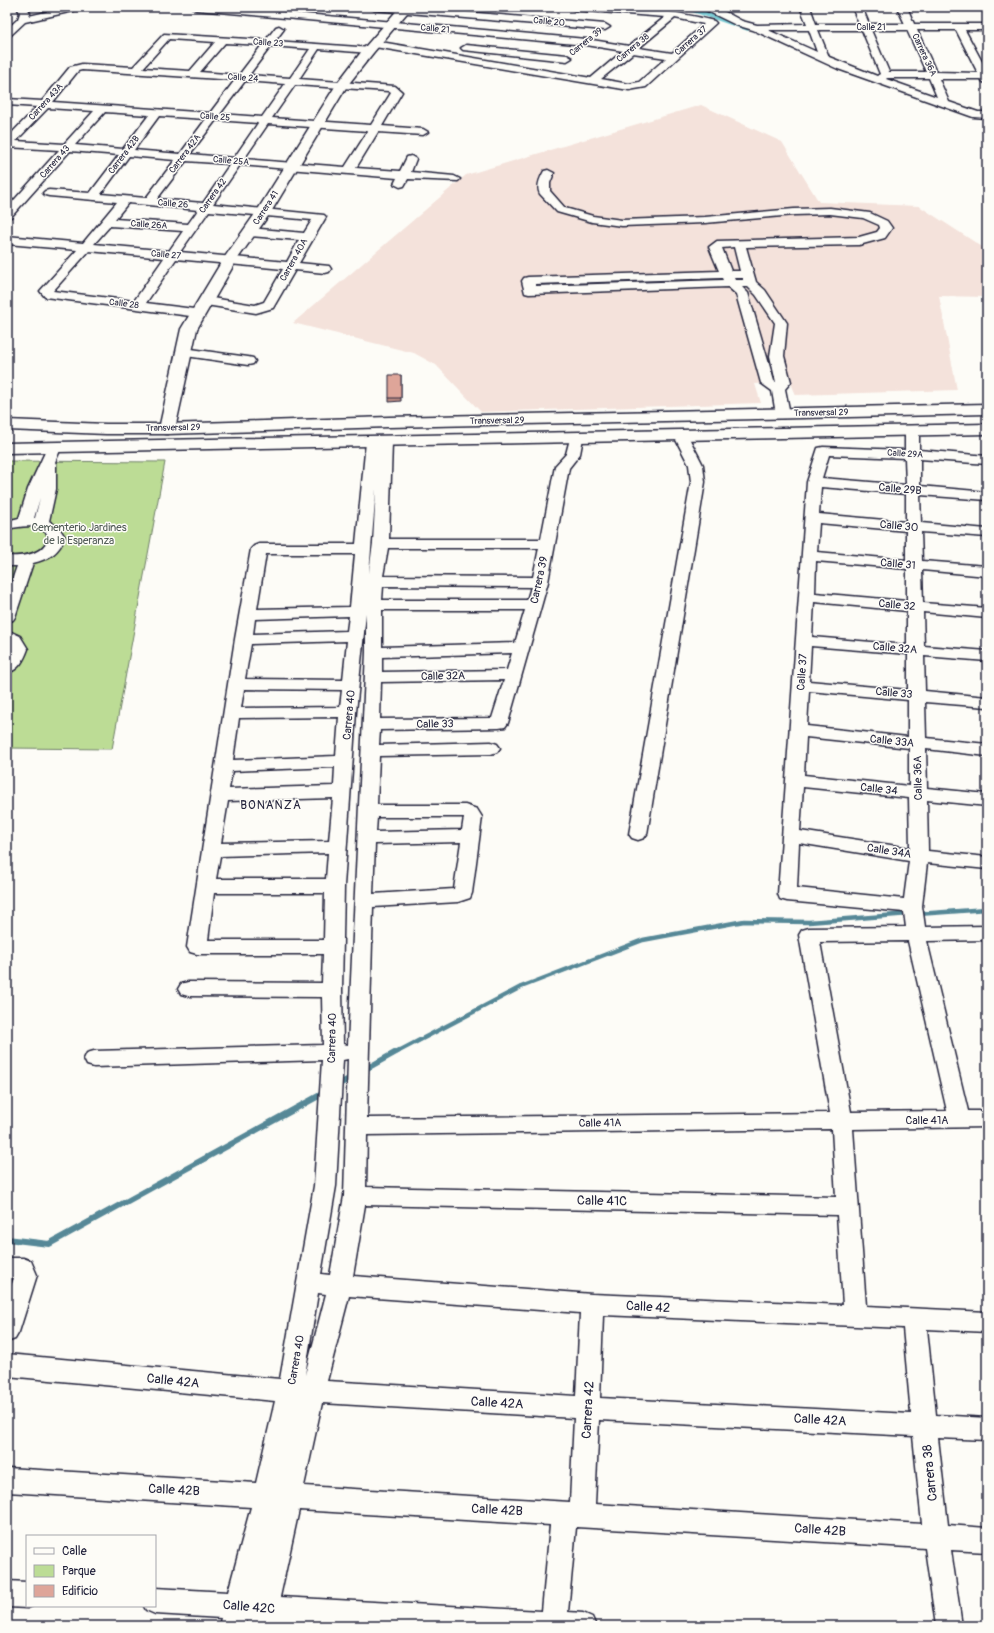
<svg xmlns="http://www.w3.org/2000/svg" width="994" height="1633" font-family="Pangolin,sans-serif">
<rect width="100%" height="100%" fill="#fdfcf7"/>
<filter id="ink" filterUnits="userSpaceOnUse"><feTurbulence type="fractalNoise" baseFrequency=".025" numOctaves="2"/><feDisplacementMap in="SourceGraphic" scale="8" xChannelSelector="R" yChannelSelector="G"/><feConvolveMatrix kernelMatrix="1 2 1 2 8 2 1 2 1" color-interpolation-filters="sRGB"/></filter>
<g filter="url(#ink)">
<path fill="#f4e2db" d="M701,105l81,37 37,60 100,4 68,44v47l-48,-1 18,94 -161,5 -6,-14 -35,3 6,19 -280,9 -45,-47 -22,-12 -121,-30 173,-148z"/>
<path fill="#bcdc95" stroke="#6f7f68" d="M7,461l158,1 -53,287 -105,-1z"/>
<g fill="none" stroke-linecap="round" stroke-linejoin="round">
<path stroke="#578897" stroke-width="4.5" d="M918,914l69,-5
M397,1052l124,-65 122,-47 101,-19 65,1 100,-8"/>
<path stroke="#578897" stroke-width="6" d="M364,1070l34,-19
M338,1085l14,-8
M7,1239l42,5 275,-151"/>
<path fill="#7bccd5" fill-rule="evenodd" d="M683,7h12l56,19 1,2 -4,3 -3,-1 -61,-21z"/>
<g stroke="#22223b" stroke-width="3">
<path id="minor" d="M17,7h10l3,6 -1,3 38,-9h17l-2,2 -57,13 -15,14 -3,1v-8l11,-10 2,-6z
M191,7h36l359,32 43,7 36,-29 -91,-7 -5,-3c49,0 98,1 145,14l2,2 -70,64 -17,3 -254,-43 -5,-3 5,-3 216,37 32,-27 -37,-6 -390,-35zM675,18l29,6 -32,29 -33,-5zM633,53l33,5 -27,24 -10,2 -28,-5z
M369,7h38l198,17 5,3 -5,3 -231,-20z
M699,7h17l26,14 15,4 50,-1 -7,-17h10l6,17h43l-7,-17h10l7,17h36l-8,-17h10l7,17h73v6h-22l22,41v12l-4,-1 -2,-3h-42l10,23 29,10h9v6l-14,-1 -135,-48 -85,-39 -17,-5zM768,30h41l8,22zM818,30h44l18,44 -3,2 -48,-19zM871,30h36l19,42h-37zM917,30h39l22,43 -42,-1zM887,78h42l8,19 -51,-18z
M279,26l5,3 -9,12 97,7 2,2 -5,3 -50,-4 -20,30 96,7 7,6 -20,34 41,3 5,3 -5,3 -45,-3 -22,36 44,3 7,-14 4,-1 5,3 -5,13 43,4 6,3 -2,2 -50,-2 -4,7 -4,1 -6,-3 3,-6 -157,-13 -27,39 111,11 2,2 -27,46 30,3 2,3 -2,3 -4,1 -30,-3 -22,38 -17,5 -50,-8 -4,-1 -2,-3 2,-3 4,-1 49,8 9,-3 19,-33 -107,-10 -30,44 56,7 2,3 -2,3 -4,1 -153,-20 -5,-6 37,-41 -70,-6v-8l76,7 34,-41 -68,-6 -4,-1 -2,-2 2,-2 4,-1 41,3 29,-38 -49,-4 -59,66 -4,1v-10l52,-58 -52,-3v-9l30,-31 -30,-2v-6l35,2 28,-34 12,-3 51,3 31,-33 102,6 10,-13zM169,39l46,3 -25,29 -47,-3zM225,43l37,2 -23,30 -39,-3zM271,46l39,3 -20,29 -41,-3zM82,70l153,10 -25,33 -157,-11 25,-31zM245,81l40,3 -23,33 -42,-3zM295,85l93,6 3,2 -20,32 -99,-7zM48,108l46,3 -30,33 -48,-3zM105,112l44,3 -26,34 -48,-4zM159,116l47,3 -26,35 -46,-4zM216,120l42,3 -24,35 -44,-4zM268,124l100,7 -23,36 -101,-8zM129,156l46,4 -29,38 -45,-4zM186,161l44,3 -27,39 -46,-4zM128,203l70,7 -10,14 -73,-5zM209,211l103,9 -8,13 -54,-5 -4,2 -2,2 2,2 4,2 49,4 -12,22 -107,-10zM110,226l73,5 -14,20 -75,-7zM89,251l75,7 -30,43 -81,-10z
M466,45l101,10 5,3 -5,3 -104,-11 -2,-2z
M548,170l6,3 -4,10v8l15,17 28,8 29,4 83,-3 89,-8 36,-1 40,5 17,8 5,7 -7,10 -26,7 -113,2 10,35 9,8 22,33 -3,33 7,26 -6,7 5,25 -2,3 -5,1 -5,-1 -2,-3 -4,-23 -11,-8 -25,-89 -8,-7 -199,7 -4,-1 -3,-12 2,-3 4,-1 191,-6 -10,-24 8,-6 142,-4 18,-5 3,-4 -1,-3 -16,-7 -33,-4 -36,1 -89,8 -83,3 -30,-4 -35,-10 -17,-18c-4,-7 0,-16 4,-23zM734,247l6,24h-9l-9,-23zM722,278l1,2 -188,6v-2zM734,278h9v2h-8zM742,287h6l8,8 19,28 -5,33 6,26 -2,-1 -26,-88z
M184,348l64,9 5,1 2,3 -2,3 -5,1 -69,-10 -2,-3 2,-3z
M912,428l5,1 2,3v18l68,6v8l-67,-5v27l67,6v8l-67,-5 1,28 66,6v8l-66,-5 1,29 65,5v10l-65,-6 1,33 64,5v10l-64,-6 1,34 63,5v10l-63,-5 1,35 62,6v10l-62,-5 1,36 61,6v12l-61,-7 1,39 60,6v12l-60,-6 1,51 59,6v12l-60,-6 -5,43 3,21 62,-1v14l-60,1 41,170h19v16l-134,2 13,177 121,6v20l-60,-3 9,86 51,3v22l-49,-2 10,87 39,3v24l-36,-2 11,76h-26l-11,-78 -349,-21 -8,85 15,1 9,4 4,9h-259l-63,-3 -1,3h-26v-6l-2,6h-26l2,-8 -66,-4 -9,-4 -2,-4h11v-18l73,4 23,-85 -244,-15v-24l249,15 19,-82 -268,-25v-22l273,25 34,-193 8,-126 -228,7 -7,-2 -3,-6 3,-6 7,-2 229,-6 -1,-48 -134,-1 -7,-2 -3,-5 3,-5 7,-2 134,1 1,-29h-126l-7,-2 -3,-5 48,-308 16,-90 3,-3 5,-2h97l10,-102 2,-3 5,-1 6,3 6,-3 5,1 2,3 -3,97h152l14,-73 11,-12 5,-19 5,-1 5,1 2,3 -3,16 -11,14 -21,114 -40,141 -3,4 -6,1 -119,2 -1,15 112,-3 6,2 3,4 -3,4 -6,2 -112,2 -2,49h88l12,4 5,8 -10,76 -2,5 -12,4 -85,5 -6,211 463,-5 -31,-178 3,-5 7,-2 97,-1 -2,-15 -117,-11 -7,-2 -2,-5 29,-412 11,-34 5,-1 82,3v-18l2,-3zM829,455l76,3 1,27 -84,-7zM821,487l85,7v28l-87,-8zM376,489l-3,54 -4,30zM819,523l87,8v29l-89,-8zM388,548h151l-6,29 -150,-1zM266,554h89l-5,53 -93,2zM816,561l91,8v32l-92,-8zM383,586l148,1 -4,13h-145zM814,602l93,9v34l-95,-8zM382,610h143l-10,33 -133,4zM366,613v39l-18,393 -5,-1 -1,-54 2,-104 12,-174zM349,616l-2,15 -94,3 2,-15zM347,641l-4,39 -98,-1 6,-35zM811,646l97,8v36l-99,-9zM512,653l-5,17 -125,2v-15zM504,680l-12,38 -112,1 1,-37zM244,689l98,1 -2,17 -99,1zM809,691l99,9v37l-101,-11zM339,717l-3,39 -103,4 6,-42zM806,737l103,11v38l-105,-11zM335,767l-1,19 -105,3 3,-18zM803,787l106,11 1,50 -110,-17zM333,798l-4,43 -108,2 7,-42zM377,817h87l-2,13 -86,2zM461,842l-7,47 -81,5 2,-50zM799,843l110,18 -5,38 -107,-11zM328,853l-2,26h-110l4,-23zM214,893h111l-1,47h-116zM908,941l39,170 -96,1 -31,-170zM348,1059l-4,137 -14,79 -9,-1 15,-88 7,-126zM832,1129l4,68 -470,-10 1,-52zM365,1205l472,10 6,90 -251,-11 -239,-18zM318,1293l8,1 -21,81zM349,1296l231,17 -4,83 -249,-15zM603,1315l300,13 8,86 -311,-16zM322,1403l252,15 -4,84 -266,-16zM599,1420l314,16 9,88 -327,-20zM299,1510l251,15 -8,86 -262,-14z
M681,432l5,1 2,3 15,29 2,17 -58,352 -3,4 -6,2 -6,-2 -3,-4 62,-352 -2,-17 -15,-29 2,-3z
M54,444l5,1 2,3 -6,14 1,2v25l-7,32 10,7 6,9c-6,16 -16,22 -32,26l-18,54 -2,3 -6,2v-27l10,-29h-10v-10c17,1 36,-1 42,-19 -7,-15 -28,-11 -42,-8v-8l12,-3 9,-29 19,-41 2,-3zM40,498l-5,20h-1z
M7,630l13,6 8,13c-4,11 -9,21 -21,24v-14l5,-10 -5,-7z
M7,1258h16l8,3 6,14 -18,57 -4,7 -8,3v-45l7,-19h-7z
M7,1581l20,1v24h5l-5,2 -20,-1z"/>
</g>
<g stroke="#22223b" stroke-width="3">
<path id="tertiary" d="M400,7h12l-39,46 -26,33 -76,126 -35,49 -39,68 -22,100 -2,4 -6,1 -6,-1 -2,-4 22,-100 41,-68 35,-50 79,-126 29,-38z"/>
</g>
<g stroke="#22223b" stroke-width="3">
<path id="trunk" d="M987,404v10l-598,13 -222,7h-61l-99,-4v-10l99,4h61l222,-7z
M987,424v10l-980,19v-10z"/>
</g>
<use href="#minor" fill="#fdfcf7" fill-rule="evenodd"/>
<use href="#tertiary" fill="#fdfcf7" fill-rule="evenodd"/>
<use href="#trunk" fill="#fdfcf7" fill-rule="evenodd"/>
</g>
<path fill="#bf8e84" stroke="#22223b" d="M401,375v26l-12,1v-4z"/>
<path fill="#dea599" stroke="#22223b" d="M389,375h12v23h-12z"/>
</g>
<g text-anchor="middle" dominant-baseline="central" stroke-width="3" stroke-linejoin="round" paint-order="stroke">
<g font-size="9" fill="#22223b" stroke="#fdfcf7">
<text transform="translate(549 22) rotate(5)">Calle 20</text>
<text x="871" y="27">Calle 21</text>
<text transform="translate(435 29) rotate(5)">Calle 21</text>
<text transform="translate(691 41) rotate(-41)">Carrera 37</text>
<text transform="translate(586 42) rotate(-39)">Carrera 39</text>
<text transform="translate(268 43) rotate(4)">Calle 23</text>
<text transform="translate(633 48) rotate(-40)">Carrera 38</text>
<text transform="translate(924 55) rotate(65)">Carrera 36A</text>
<text transform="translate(243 78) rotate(4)">Calle 24</text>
<text transform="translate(46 102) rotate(-48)">Carrera 43A</text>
<text transform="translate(215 117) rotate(4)">Calle 25</text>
<text transform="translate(185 154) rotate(-53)">Carrera 42A</text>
<text transform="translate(124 155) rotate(-53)">Carrera 42B</text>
<text transform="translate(231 161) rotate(5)">Calle 25A</text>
<text transform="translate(55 162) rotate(-49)">Carrera 43</text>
<text transform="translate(213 196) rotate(-55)">Carrera 42</text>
<text transform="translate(173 204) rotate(5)">Calle 26</text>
<text transform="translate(266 208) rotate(-57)">Carrera 41</text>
<text transform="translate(149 225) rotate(4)">Calle 26A</text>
<text transform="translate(166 255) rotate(5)">Calle 27</text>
<text transform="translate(294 260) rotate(-61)">Carrera 40A</text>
<text transform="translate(124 304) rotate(7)">Calle 28</text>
<text transform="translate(821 413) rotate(-1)">Transversal 29</text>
<text transform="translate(497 421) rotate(-1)">Transversal 29</text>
<text transform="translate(173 428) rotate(-1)">Transversal 29</text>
<text transform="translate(905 454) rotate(3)">Calle 29A</text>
</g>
<g font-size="11" fill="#22223b" stroke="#fdfcf7">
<text transform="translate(900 489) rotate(5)">Calle 29B</text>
<text transform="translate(899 526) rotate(5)">Calle 30</text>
<text transform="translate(898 564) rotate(5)">Calle 31</text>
<text transform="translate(539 580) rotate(-78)">Carrera 39</text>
<text transform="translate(897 605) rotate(5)">Calle 32</text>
<text transform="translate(895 648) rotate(5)">Calle 32A</text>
<text transform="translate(802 672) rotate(-86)">Calle 37</text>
<text transform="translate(443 676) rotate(-1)">Calle 32A</text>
<text transform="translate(894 693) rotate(5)">Calle 33</text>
<text transform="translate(349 715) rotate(-85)">Carrera 40</text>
<text transform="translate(435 724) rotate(-1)">Calle 33</text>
<text transform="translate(892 741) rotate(6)">Calle 33A</text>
<text transform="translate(918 778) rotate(-91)">Calle 36A</text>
<text transform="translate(879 789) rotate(6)">Calle 34</text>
<text transform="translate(889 851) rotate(9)">Calle 34A</text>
<text transform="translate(332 1038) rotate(-89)">Carrera 40</text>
<text x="927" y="1120">Calle 41A</text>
<text transform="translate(600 1123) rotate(-1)">Calle 41A</text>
<text transform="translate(296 1360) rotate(-80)">Carrera 40</text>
</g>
<g font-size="11" fill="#505a56" stroke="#fdfcf7">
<text x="79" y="527">Cementerio Jardines<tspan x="79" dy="13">de la Esperanza</tspan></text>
</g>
<g font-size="12" letter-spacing="1" fill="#22223b" stroke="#fdfcf7">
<text x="271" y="805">BONANZA</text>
</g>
<g font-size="13" fill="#22223b" stroke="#fdfcf7">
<text transform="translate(602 1201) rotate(1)">Calle 41C</text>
<text transform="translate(648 1307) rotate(3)">Calle 42</text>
<text transform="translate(173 1381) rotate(6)">Calle 42A</text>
<text transform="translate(497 1403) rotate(3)">Calle 42A</text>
<text transform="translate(588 1410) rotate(-87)">Carrera 42</text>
<text transform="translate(820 1420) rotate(3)">Calle 42A</text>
<text transform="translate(930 1473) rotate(-96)">Carrera 38</text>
<text transform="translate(174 1490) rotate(3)">Calle 42B</text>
<text transform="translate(497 1510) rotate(3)">Calle 42B</text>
<text transform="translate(820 1530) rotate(4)">Calle 42B</text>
<text transform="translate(249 1607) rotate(5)">Calle 42C</text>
</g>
</g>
<rect width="994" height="1633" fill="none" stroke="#fdfcf7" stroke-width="24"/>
<rect x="12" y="12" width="970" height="1609" fill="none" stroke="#22223b" stroke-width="1.5" filter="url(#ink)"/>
<rect x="26" y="1535" width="130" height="72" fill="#fdfcf7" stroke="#a5a5ac"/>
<rect x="34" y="1548" width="20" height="6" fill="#fdfcf7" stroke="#a5a5ac"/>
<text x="62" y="1555" font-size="12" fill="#22223b">Calle</text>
<rect x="34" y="1565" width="20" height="12" fill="#bcdc95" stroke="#a5a5ac"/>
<text x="62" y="1575" font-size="12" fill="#22223b">Parque</text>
<rect x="34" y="1585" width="20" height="12" fill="#dea599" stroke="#a5a5ac"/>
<text x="62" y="1595" font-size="12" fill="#22223b">Edificio</text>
</svg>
